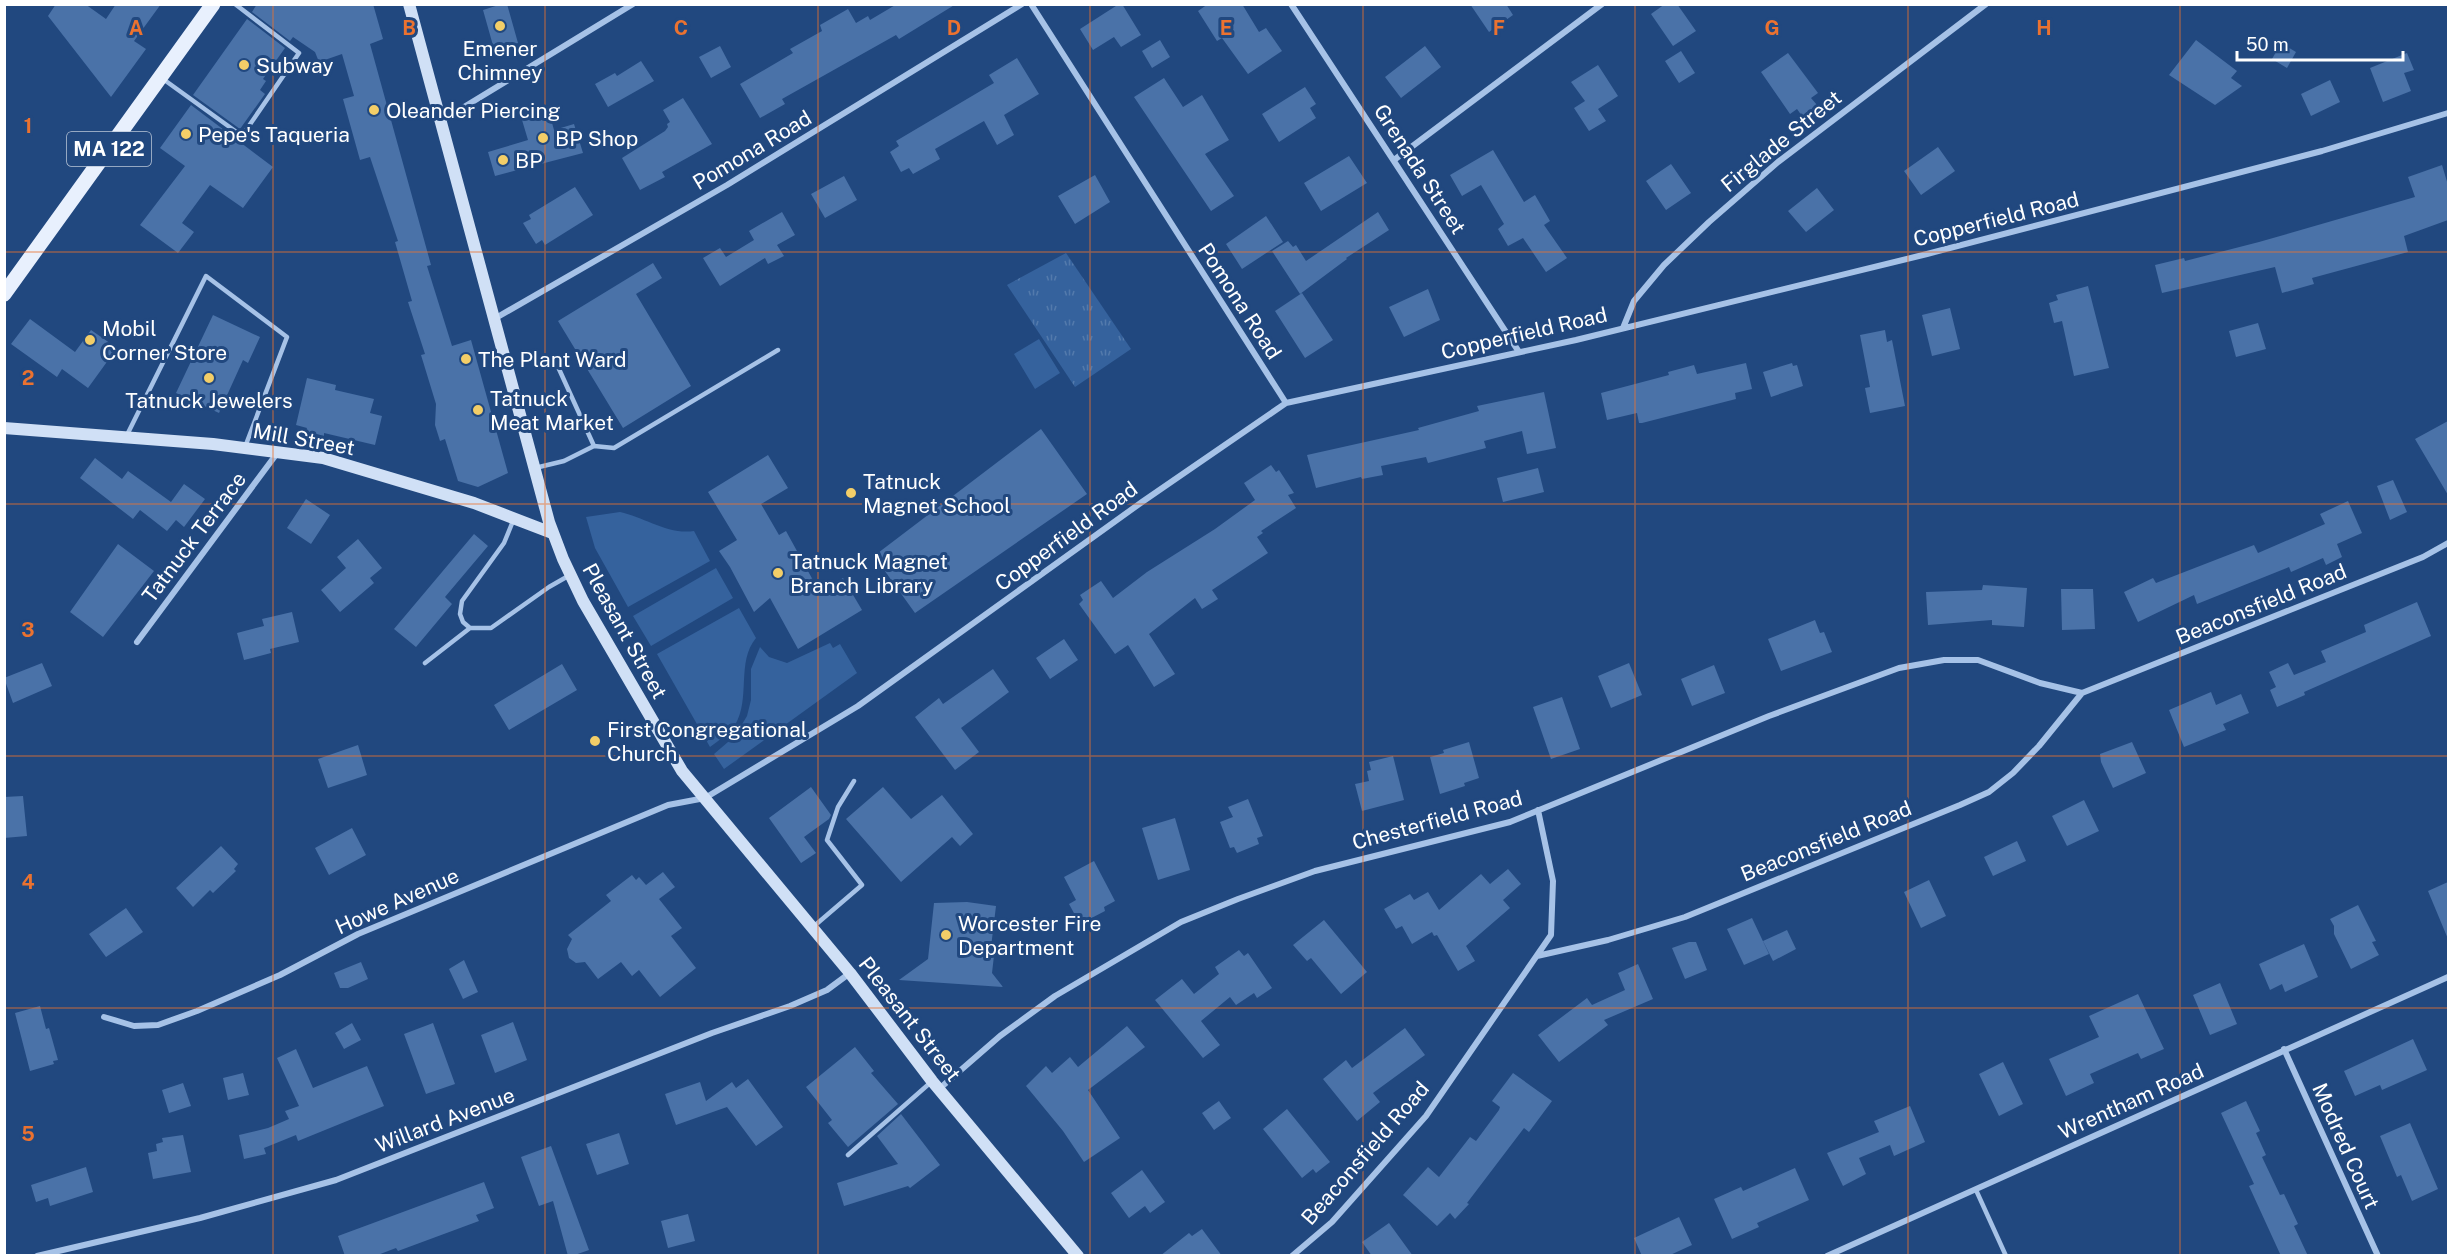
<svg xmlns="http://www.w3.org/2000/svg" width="2453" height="1260" font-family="'Public Sans',sans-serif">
<defs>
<pattern id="park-tufts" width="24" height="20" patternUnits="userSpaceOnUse" patternTransform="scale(1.5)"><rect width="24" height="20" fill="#35629d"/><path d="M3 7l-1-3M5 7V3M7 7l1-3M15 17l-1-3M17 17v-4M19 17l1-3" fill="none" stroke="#537aac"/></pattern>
</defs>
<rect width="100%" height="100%" fill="#21487f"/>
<path fill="#35629d" d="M1039,339l21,34 -25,16 -21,-35z
M620,512c24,5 48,23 74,19l16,30 -82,46 -33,-59 -9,-31z
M716,568l17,30 -82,48 -18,-30z
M739,608l17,30c-20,24 -5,61 -21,87 -6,9 -16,15 -25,22l-53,-93z
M830,643l3,5 7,-4 17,29 -133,96 -10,-15 21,-18 12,-20 4,-16v-31l9,-22 9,10 18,6z"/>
<path fill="url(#park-tufts)" d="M1066,253l65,96 -56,38 -68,-102z"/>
<path fill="#4a72a8" d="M56,4h29l21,15 10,-15h45l-27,37 12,8 -35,48 -63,-81z
M257,4h116l10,35 -13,5 61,221 -4,1 25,80 19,-6 37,133 -30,14 -20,-6 -13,-42 -5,2 -5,-16 1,-21 -15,-49 4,-1 -17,-52 4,-1 -17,-59 3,-1 -28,-84 -10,3 -17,-61 11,-3 -12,-42 -23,8 -4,-10 -22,-15 -3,4 -38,-29z
M502,4h5l11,39 -24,6 -11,-39z
M897,4h59l-57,35 -3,-4 -73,41 -41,23 3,5 -25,14 -20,-34 53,-31 -3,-4 32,-18 -2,-6 28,-16 8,14 12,-7 2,4z
M1119,4h3l19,31 -20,12 -7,-10 -21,13 -13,-21z
M1208,4h34l17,28 7,-4 16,23 -34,23 -26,-36 -5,3 -19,-30z
M1470,4h36l7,11 -24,17z
M1665,4h12l19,27 -23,15 -22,-32z
M247,19l38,29 -22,31 3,2 -6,9 5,4 -25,35 -47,-34z
M1160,40l10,17 -18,11 -10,-17z
M2196,40l41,31 -6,7 11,8 -27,19 -46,-30z
M2281,43l15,9 -9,16 -15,-9z
M720,46l11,21 -20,11 -12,-21z
M1425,46l16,21 -40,31 -16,-21z
M1681,51l14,22 -16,10 -14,-22z
M1788,53l30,40 -7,5 6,7 -15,11 -5,-7 -7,5 -29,-42z
M2407,53l7,17 -10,3 7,18 -28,11 -13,-34z
M1017,58l22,36 -35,21 10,20 -17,10 -13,-24 -49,28 5,10 -27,15 -4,-6 -8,4 -11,-20 9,-6 -3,-5 98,-58 -5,-8z
M641,61l13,20 -46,26 -13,-23 20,-11 2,3z
M1598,65l20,31 -20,13 8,12 -17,10 -15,-23 11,-7 -14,-19z
M1164,78l19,29 19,-12 27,45 -24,14 29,42 -23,15 -77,-114z
M2330,80l10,22 -29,14 -10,-22z
M1305,87l11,17 -6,4 6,10 -37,24 -17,-28z
M683,98l29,46 -50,28 3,5 -25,13 -18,-32 43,-27 3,-4 -1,-3 3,-2 -7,-12z
M191,105l82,62 -30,41 -33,-23 -28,38 12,9 -16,21 -38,-28 45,-59 -25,-18z
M549,112l5,18 20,-6 9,29 -88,23 -7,-24 40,-12 -6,-20z
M1938,147l17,24 -34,24 -17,-24z
M1493,150l31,52 11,-7 15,26 -6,4 23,33 -21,14 -23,-34 -15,8 -10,-17 6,-5 -23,-39 -19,11 -12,-21z
M1349,156l18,27 -46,28 -17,-28z
M1671,164l20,29 -25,17 -20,-29z
M2442,165l6,20v35l-44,16 4,16 -96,26 2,6 -32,9 -7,-26 -113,26 -7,-28 29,-7 1,3 74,-19 156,-45 -7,-20z
M1095,175l15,27 -35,22 -17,-28z
M844,176l13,24 -32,18 -14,-24z
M575,187l18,28 -48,30 -3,-5 -6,4 -13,-21 8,-4 -2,-4z
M1817,188l17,22 -28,22 -18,-21z
M782,212l13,23 -18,10 7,11 -16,8 -3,-6 -45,28 -17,-28 17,-10 6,9 28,-17 -5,-9z
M1378,212l11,18 -43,28 1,1 -47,35 -28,-43 16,-10 5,6 3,-2 10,16z
M1266,216l17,26 -41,27 -16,-25z
M653,263l9,15 -26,16 55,92 -68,42 -65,-107z
M2088,286l21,82 -35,8 -12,-55 -8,2 -5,-20 9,-3 -2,-5z
M1428,289l12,31 -36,17 -15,-30z
M1302,293l31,47 -28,18 -30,-47z
M1950,308l10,41 -28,7 -10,-41z
M213,315l47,22 -12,26 -5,-3 -24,53 -43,-20z
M30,319l45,33 16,-22 26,18 -29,40 -26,-19 -5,8 -46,-33z
M2258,323l8,26 -30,8 -7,-26z
M1885,330l2,12 5,-2 13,66 -35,7 -5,-25 5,-1 -10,-52z
M1746,363l6,26 -17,4 1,6 -94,24h-3l-2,-10 -30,7 -6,-27 68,-18 -1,-3 26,-7 3,9z
M1792,363l1,3 4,-1 6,21 -32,11 -8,-25z
M307,378l29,7 -1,5 39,9 -4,14 12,3 -7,29 -51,-12v3l-18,-5 1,-3 -11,-3z
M1544,392l12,56 -29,6 -5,-23 -38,10 2,7 -58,15 -2,-6 -45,9 2,9 -21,4 -1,-2 -45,11 -9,-33 112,-25 -1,-2 61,-17 -2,-5z
M2448,421v74l-33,-56z
M1041,429l46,65 -172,119 -41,-57z
M768,455l20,33 -27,16 18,31 7,-4 34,62 23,-15 19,32 -64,39 -28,-51 -16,14 -24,-45 -11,-16 18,-11 -29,-48z
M95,458l27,21 6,-8 43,31 13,-18 21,15 -21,28 -8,-7 -9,11 -27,-21 -7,9 -53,-41z
M1271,465l5,7 3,-2 15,23 -6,2 8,13 -35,23 2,2 -6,4 11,16 -56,37 6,9 -16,10 -7,-11 -46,36 26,40 -21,13 -26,-42 -13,9 -36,-50 4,-4 -3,-5 21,-14 12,17 34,-26 68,-43 40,-29 -11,-17z
M1538,468l6,24 -41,10 -6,-24z
M2393,480l14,32 -17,8 -13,-34z
M306,499l24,16 -19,29 -24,-16z
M2348,501l14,32 -25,11 5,13 -16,8 -3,-7 -32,14 -2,-5 -92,37 -3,-9 -56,27 -14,-30 29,-14 3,5 98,-38 4,8 67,-29 -5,-10z
M474,534l14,12 -43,51 7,7 -36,43 -22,-18z
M358,539l24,29 -12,10 4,5 -34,29 -19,-22 25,-22 -9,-11z
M118,544l36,27 -51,66 -33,-25z
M1983,585l44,3 -3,39 -32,-2v-5l-64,5 -2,-33 56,-2z
M2061,589h32l2,40 -33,1z
M2417,602l14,34 -127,56 1,3 -28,12 -7,-17 6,-3 -7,-15 19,-9 6,12 32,-13 -5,-11 45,-19 -2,-7z
M292,612l7,30 -29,7 1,4 -27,7 -7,-27 27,-7 -2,-7z
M1815,620l5,13 4,-1 8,20 -51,19 -13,-32z
M1064,639l14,21 -28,19 -14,-21z
M42,663l10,23 -39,17 -9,-25z
M1629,663l13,32 -31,13 -13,-32z
M562,664l15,26 -68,40 -15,-25z
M1714,665l11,28 -33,13 -11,-27z
M993,669l16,23 -48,36 18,24 -24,18 -40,-53 24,-19 4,6z
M2211,692l5,13 25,-11 8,19 -26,11 3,6 -42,17 -15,-37z
M1562,697l18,52 -29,10 -18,-52z
M1469,742l10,36 -15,5 1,3 -25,8 -10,-37 14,-4 -1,-3z
M2132,742l14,31 -33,15 -12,-26 -1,-8z
M358,745l9,30 -39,13 -10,-29z
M1393,756l11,44 -42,11 -7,-27 14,-3 -2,-10 4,-1 -2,-8z
M811,787l20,28 -2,4 -25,18 12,16 -15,10 -32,-45z
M883,787l28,32 31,-24 31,39 -13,12 -8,-9 -51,45 -55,-63z
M23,796l4,40 -23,2v-41z
M1248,799l15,37 -6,2 2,6 -22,9 -3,-6 -4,1 -10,-26 13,-5 -5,-10z
M2084,800l15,31 -32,15 -15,-30z
M1175,818l15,52 -32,10 -16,-52z
M352,828l14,27 -37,20 -14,-27z
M2017,841l9,20 -33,15 -9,-19z
M221,846l17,18 -4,5 2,2 -23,22 -3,-3 -17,17 -17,-19z
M1094,861l21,40 -11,6 1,4 -25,13 -11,-20 7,-4 -12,-23z
M1508,869l13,15 -18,16 7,8 -44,38 9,15 -17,10 -21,-36 -3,1 -2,-4 -20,12 -10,-18 -6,3 -12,-20 26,-15 4,6 14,-8 11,18 42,-36 9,10z
M663,872l12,15 -16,12 23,29 -11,8 25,32 -36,29 -21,-27 -7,6 -11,-14 -23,17 -13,-17 -9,1 -7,-5 -2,-9 5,-10 -4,-4 43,-34 -5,-6 26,-20 4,5 3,-3 7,8z
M1929,880l17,36 -25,12 -17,-36z
M2448,882v57l-20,-48z
M967,902l29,4 -5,41h4l-3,26 11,14 -104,-7 29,-21 6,-56z
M2358,905l18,36 -4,1 7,13 -28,14 -17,-35v-8l-4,-7z
M126,908l17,24 -37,25 -17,-23z
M1752,918l17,36 -25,11 -17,-36z
M1324,920l43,52 -26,22 -30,-36 -4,3 -14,-16z
M1787,930l9,19 -23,12 -10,-20z
M1689,942h7l11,28 -22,9 -13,-31z
M2304,944l14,33 -33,15 -3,-8 -12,6 -11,-26z
M1239,950l5,6 4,-3 24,35 -15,10 -3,-5 -18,12 -6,-8 -29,24 19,24 -17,13 -48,-58 27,-21 12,15 25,-20 -4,-7z
M464,960l14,32 -15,7 -14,-30z
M361,962l7,17 -20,9h-8l-6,-15z
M1638,964l15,35 -49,21 4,5 -49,37 -21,-27 49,-37 5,7 33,-15 -7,-17z
M2220,983l17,41 -27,11 -17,-40z
M2138,994l26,55 -23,10 -3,-6 -48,21 4,9 -28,13 -17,-37 50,-22 -10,-21z
M40,1006l6,23 3,-1 9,32 -5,1 1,3 -24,7 -15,-58z
M513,1022l14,38 -32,13 -14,-38z
M352,1023l9,17 -17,9 -9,-16z
M433,1023l22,61 -29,10 -22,-60z
M1127,1026l18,21 -57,43 32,48 -36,24 -21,-31 -37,-45 20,-20 6,7 18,-16 8,10z
M1405,1028l20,27 -52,38 7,9 -23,19 -34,-42 23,-19 6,8z
M2413,1039l14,31 -45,20 -2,-5 -25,11 -11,-25z
M855,1047l19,24 -3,2 27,31 -50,43 -20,-24 4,-3 -26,-33z
M296,1049l17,39 54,-22 17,40 -86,35 -2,-6 -32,13 2,6 -22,5 -5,-24 29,-7 21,-9 -4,-8 14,-5 -22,-48z
M2003,1062l20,42 -24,12 -20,-42z
M243,1073l6,22 -21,5 -5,-22z
M1513,1073l39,28 -23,31 -5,-4 -57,75 2,1 -14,15 -5,-6 -13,13 -34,-31 25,-28 11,10 31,-40 6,4 23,-31 1,-3 -8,-6z
M748,1079l35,48 -27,19 -29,-39 -51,18 -11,-31 35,-12 6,19 26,-19 4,6z
M183,1083l8,23 -22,7 -7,-23z
M1219,1101l12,17 -17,12 -12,-17z
M2246,1101l14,30 -4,2 10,22 -4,2 18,38 4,-1 14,30 -4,2 14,30h-27l-32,-70 5,-2 -33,-71z
M1910,1106l15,36 -31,14 -4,-11 -31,13 7,16 -23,12 -16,-33 52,-21 -5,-11z
M1287,1109l43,53 -14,11 -3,-4 -11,9 -39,-49z
M901,1114l39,51 -30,23 -2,-2 -64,20 -7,-23 61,-19 -21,-28z
M2410,1123l28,66 -26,12 -11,-26 -4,2 -17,-41z
M619,1133l10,31 -32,11 -11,-31z
M183,1135l8,37 -38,7 -5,-26 9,-2 -1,-7 7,-2 -1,-4z
M551,1146l38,104 -17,6h-4l-15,-55 -14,5 -18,-49z
M86,1167l7,25 -43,14 -2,-8 -12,4 -5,-17z
M1795,1168l14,32 -52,23 2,4 -27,12 -18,-40 27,-12 2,4z
M1142,1170l23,32 -15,11 -5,-7 -16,12 -18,-25z
M484,1182l10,26 -18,7 3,6 -81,30 -2,-3 -21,8h-30l-7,-20z
M688,1214l7,27 -27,7 -7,-27z
M1679,1217l13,28 -24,11h-26l-8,-18z
M1389,1223l24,33h-41l-10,-14z
M1202,1229l20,27h-62l29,-23 3,3z"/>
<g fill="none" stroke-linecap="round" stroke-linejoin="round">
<path stroke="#a6c2e7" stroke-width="4.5" d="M163,79l79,57 57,-83 -64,-49
M126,437l80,-161 81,61 -42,110
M594,446l20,2 164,-98
M535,468l29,-7 30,-15 -40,-88
M513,521l-9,22 -42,58 -2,13 3,8 7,6h21l58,-41 21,-12
M425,663l45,-35
M813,927l49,-42 -35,-45 11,-33 16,-26
M848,1155l82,-72
M1976,1190l30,66"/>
<path stroke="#a6c2e7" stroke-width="6" d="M1031,4l255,399
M1291,4l228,348
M441,121l192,-117
M1394,160l208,-156
M494,319l233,-134 295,-181
M1623,328l11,-27 30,-36 45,-43 69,-60 208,-158
M137,642l141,-190
M1537,956l71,-16 77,-23 275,-112 29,-13 24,-19 26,-27 43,-53 341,-136 25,-14
M104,1017l30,9 24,-1 39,-14 83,-36 78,-41 310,-129 37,-7 153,-92 284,-204 144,-99 290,-63 351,-86 395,-103 126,-38
M2284,1049l94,207
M939,1089l61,-53 55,-40 126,-74 57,-23 77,-28 195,-49 259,-106 130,-48 45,-8h34l62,23 42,10
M37,1256l163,-38 136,-38 376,-147 78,-27 37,-16 23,-17
M1292,1256l40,-34 94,-106 125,-181 2,-54 -15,-71
M1827,1256l621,-279"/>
<path stroke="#d0e0f6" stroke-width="12" d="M409,4l140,518 14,37 20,42 99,170 168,202 82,108 146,175
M4,428l209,16 110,14 151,45 78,30"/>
<path stroke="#e8f0fd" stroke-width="15" d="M4,294l209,-290"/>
</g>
<path fill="none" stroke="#eb7230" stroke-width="1.5" stroke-opacity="0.55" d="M273,4v1252M545,4v1252M818,4v1252M1090,4v1252M1363,4v1252M1635,4v1252M1908,4v1252M2180,4v1252M4,252h2444M4,504h2444M4,756h2444M4,1008h2444"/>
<g fill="#f3ce68" stroke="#21487f" stroke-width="2">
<circle cx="500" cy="26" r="6"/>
<circle cx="244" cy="65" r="6"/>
<circle cx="374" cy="110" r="6"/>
<circle cx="186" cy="134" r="6"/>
<circle cx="543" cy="138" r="6"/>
<circle cx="503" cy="160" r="6"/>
<circle cx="90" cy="340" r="6"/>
<circle cx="466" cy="359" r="6"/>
<circle cx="209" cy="378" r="6"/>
<circle cx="478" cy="410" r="6"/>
<circle cx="851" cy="493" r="6"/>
<circle cx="778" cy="573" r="6"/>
<circle cx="595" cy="741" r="6"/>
<circle cx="946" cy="935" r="6"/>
</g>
<g text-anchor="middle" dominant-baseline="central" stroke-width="6" stroke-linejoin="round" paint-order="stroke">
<rect fill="#21487f" stroke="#bcc8d9" stroke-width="1.5" x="67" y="132" width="84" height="34" rx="4.5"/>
<g font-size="20" font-weight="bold" fill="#fff">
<text x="109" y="149">MA 122</text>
</g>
<g font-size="21" fill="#fff" stroke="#21487f" text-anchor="start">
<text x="500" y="48" text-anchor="middle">Emener<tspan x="500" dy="24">Chimney</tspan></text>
<text x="256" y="65">Subway</text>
<text x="386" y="110">Oleander Piercing</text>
<text x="198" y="134">Pepe's Taqueria</text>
<text x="555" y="138">BP Shop</text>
<text x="515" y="160">BP</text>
<text x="102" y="328">Mobil<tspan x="102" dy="24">Corner Store</tspan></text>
<text x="478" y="359">The Plant Ward</text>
<text x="490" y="398">Tatnuck<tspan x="490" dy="24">Meat Market</tspan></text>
<text x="209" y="400" text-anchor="middle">Tatnuck Jewelers</text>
<text x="863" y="481">Tatnuck<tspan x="863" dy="24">Magnet School</tspan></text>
<text x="790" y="561">Tatnuck Magnet<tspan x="790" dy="24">Branch Library</tspan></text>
<text x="607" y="729">First Congregational<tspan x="607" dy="24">Church</tspan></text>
<text x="958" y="923">Worcester Fire<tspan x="958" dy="24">Department</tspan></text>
</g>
<g font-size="21" fill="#fff" stroke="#21487f">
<text transform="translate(1781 141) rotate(-39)">Firglade Street</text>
<text transform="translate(752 150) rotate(-31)">Pomona Road</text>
<text transform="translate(1420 169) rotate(57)">Grenada Street</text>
<text transform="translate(1996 219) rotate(-14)">Copperfield Road</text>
<text transform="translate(1240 301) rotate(57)">Pomona Road</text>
<text transform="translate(1524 333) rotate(-13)">Copperfield Road</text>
<text transform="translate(304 439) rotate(10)">Mill Street</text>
<text transform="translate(1066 536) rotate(-36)">Copperfield Road</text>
<text transform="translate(194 537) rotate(-53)">Tatnuck Terrace</text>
<text transform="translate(2261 604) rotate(-22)">Beaconsfield Road</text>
<text transform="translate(625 631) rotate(61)">Pleasant Street</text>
<text transform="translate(1437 820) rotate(-15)">Chesterfield Road</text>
<text transform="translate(1826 841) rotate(-22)">Beaconsfield Road</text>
<text transform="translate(397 901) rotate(-24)">Howe Avenue</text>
<text transform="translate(910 1019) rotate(52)">Pleasant Street</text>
<text transform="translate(2131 1101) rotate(-24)">Wrentham Road</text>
<text transform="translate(445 1120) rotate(-21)">Willard Avenue</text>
<text transform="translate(2346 1146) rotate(66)">Modred Court</text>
<text transform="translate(1365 1153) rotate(-49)">Beaconsfield Road</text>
</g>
</g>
<g font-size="20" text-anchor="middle" font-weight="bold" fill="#eb7230" stroke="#21487f" stroke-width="6" stroke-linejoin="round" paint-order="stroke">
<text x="136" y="35">A</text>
<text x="409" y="35">B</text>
<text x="681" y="35">C</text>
<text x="954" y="35">D</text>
<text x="1226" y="35">E</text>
<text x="1499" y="35">F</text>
<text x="1772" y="35">G</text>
<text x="2044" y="35">H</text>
<text x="28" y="133">1</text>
<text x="28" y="385">2</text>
<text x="28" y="637">3</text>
<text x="28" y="889">4</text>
<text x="28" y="1141">5</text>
</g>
<rect width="2453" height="1260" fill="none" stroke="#ffffff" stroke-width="12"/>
<path d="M2237 51v9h166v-9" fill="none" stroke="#ffffff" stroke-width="3"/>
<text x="2246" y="51" font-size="18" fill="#ffffff" stroke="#21487f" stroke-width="4.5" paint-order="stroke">50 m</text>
</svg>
